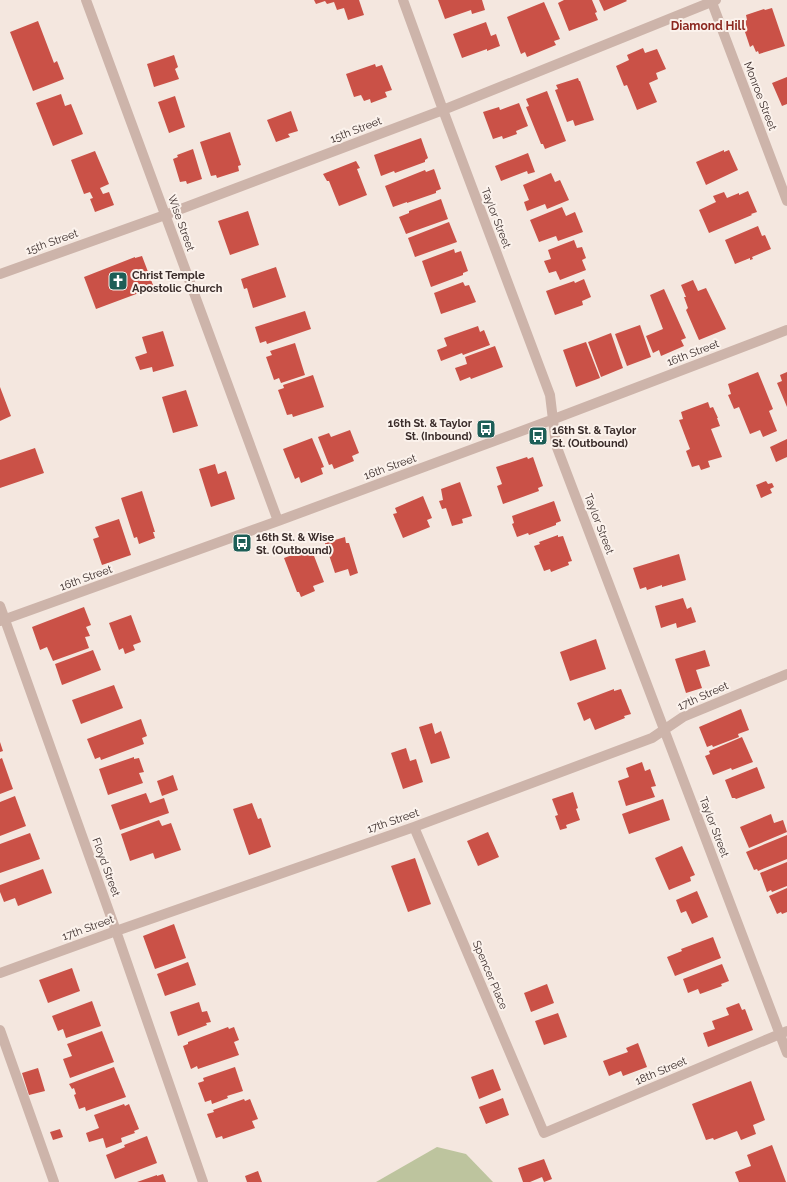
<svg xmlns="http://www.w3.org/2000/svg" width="787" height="1182" font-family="Raleway,sans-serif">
<rect width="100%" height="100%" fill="#f4e7df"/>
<path fill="#bdc49e" d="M437,1147l29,7 27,28h-117z"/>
<path fill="#ca5147" d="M314,0h45l5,15 -16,5 -4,-12 -7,2 -3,-8 -7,2 -2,-3 -9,3z
M438,0h44l3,10 -13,4 -1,-4 -26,9z
M564,0h28l5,12 -2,1 3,7 -29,11 -11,-28z
M599,0h27l1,1 -23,10z
M544,2l16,37 -6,2 2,4 -29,12 -2,-5 -4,2 -14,-37z
M772,8l13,38 -26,8 -1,-3 -2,1 -3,-7 -3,2 -6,-18 3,-1 -2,-7 2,-1 -1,-5 18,-6 1,1z
M38,21l16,42 3,-2 7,18 -31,12 -23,-59z
M486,22l5,14 5,-2 4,12 -13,5v-2l-25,9 -9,-24z
M643,48l2,5 12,-4 9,20 -10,4 2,6 -9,4 8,19 -20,8 -10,-25 -3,1 -8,-20 13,-6 -2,-5z
M174,55l4,12 -3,2 4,10 -25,8 -7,-23z
M375,64l1,3 6,-2 10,25 -7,2 2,5 -16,6 -1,-4 -6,2 -3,-6 -7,2 -8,-23z
M787,77v27l-5,2 -10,-23z
M578,78l1,3h1l14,39 -19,6 -2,-6 -6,2 -12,-32 3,-1 -2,-4z
M547,91l19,50 -21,8 -2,-5h-2l-15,-37 3,-1 -3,-7z
M61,94l4,12 6,-2 12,30 -30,12 -17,-43z
M175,96l10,31 -16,6 -11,-31z
M519,103l9,23 -12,5 1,3 -14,5 -1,-3 -9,3 -10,-27 16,-5 1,3z
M291,111l7,20 -10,3 2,3 -14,5 -9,-22z
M230,132l11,33 -3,1 1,5 -22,7 -1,-3 -5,1 -11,-34z
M421,138l7,20 -3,2v2l-30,11 -1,-2 -13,5 -7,-21z
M193,149l9,30 -15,5 -1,-3 -6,1 -7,-23 5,-2 -1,-2z
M724,150v2l5,-2 9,20 -32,15 -10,-23z
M95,151l14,33 -9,4 3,6 6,-2 5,13 -19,7 -5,-13 3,-1 -3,-6 -6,2 -13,-34z
M528,153l7,19 -7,2 -1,-3 -26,10 -6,-15z
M356,161l4,7 -3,1 10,26 -28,11 -10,-25h-2l-4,-7z
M434,169l7,20 -5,2v2l-29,10v-1l-14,5 -8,-21 40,-16 1,2z
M551,173l4,9 5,-2 9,20 -22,9 -2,-5 -18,7 -3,-9 5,-2 -6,-15z
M748,191l9,21 -6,2 1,1 -43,18 -10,-23 17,-8 -3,-6 11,-4 3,6 12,-5v2z
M441,199l7,20 -42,15 -7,-17 10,-4v-2z
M562,207l4,9 9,-4 8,20 -25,9 -2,-5 -17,6 -9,-22z
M248,211l11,34 -29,10 -12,-34z
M449,222l8,20 -42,15 -7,-19z
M758,226l4,10 3,-1 6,14 -19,8 1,2 -3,1v-2l-15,6 -10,-24z
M574,240l3,8 5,-1 4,11 -4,2 4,10 -26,10 -4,-9 -7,2 -5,-12 7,-2 -3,-9z
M454,249l1,4 6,-2 7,20 -5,2v2l-32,12 -9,-26z
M142,256l11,29 -6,3v2l-51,19 -12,-32 51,-20v1z
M276,267l10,30 -33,11 -6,-20 -3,1 -3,-10z
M584,279l7,18 -9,4 1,4 -28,10 -9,-24 28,-10 1,2z
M693,280l5,11 8,-3 20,41 -27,11 -13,-30 2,-2 -4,-11h2l-5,-12z
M463,282l2,4 4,-1 7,17 -35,12 -7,-21z
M664,289l22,49 -5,2 3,6 -23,10 -2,-6 -6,3 -7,-17 17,-7 -13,-34z
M305,311l6,18 -44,15 -1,-3 -6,2 -5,-16z
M640,325l11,32 -24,9 -12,-32z
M478,326l2,6 4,-2 6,15 -27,10 -1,-2 -21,8 -4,-11 10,-4 -3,-8z
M163,331l11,35 -21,6 -1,-5 -12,3 -5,-13 12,-4 -5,-16z
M611,333l12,35 -22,9 -13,-35z
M586,342l14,36 -24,9 -13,-37z
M295,343l10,32 -24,8 -2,-5 -5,2 -8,-23 6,-2 -2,-4z
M495,346l8,21 -32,12 -1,-2 -10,4 -5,-13 12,-4 -2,-7z
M758,372l15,37 -4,2 8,20 -14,6 -3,-7 -10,4 -11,-27 -5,2 -6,-14 3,-1 -3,-10z
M787,372v35l-10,-24 5,-2 -2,-6z
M313,375l11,32 -31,10 -1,-3 -5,1 -9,-25 6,-2 -1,-3z
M0,387l11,29 -11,5z
M186,390l12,36 -25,7 -11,-36z
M708,402l2,6 3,-1 5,11h-1l3,8 -9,3 11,28 -14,4 2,6 -9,3 -2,-5 -7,2 -6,-16 4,-2 -11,-29 4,-1 -2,-7z
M350,430l9,23 -7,3 2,5 -20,8 -2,-5 -3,1 -11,-28 11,-4 2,4z
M312,438l12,29 -3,1 2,6 -22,9 -2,-6 -4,2 -12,-30z
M787,439v18l-11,5 -6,-15z
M35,448l9,25 -44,15v-28z
M527,457l1,2 5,-2 10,29 -5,2 1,3 -36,13 -6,-18 5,-2 -6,-17z
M215,464l3,10 8,-3 9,28 -24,8 -12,-38z
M766,481l2,3 4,-1 2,4 -4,2 2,4 -11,5 -5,-13z
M460,482l12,34 -10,3 1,4 -11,3 -6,-18 -4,1 -3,-8 4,-1 -2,-11z
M142,491l13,41h-2l2,6 -16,6 -2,-7 -3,1 -13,-40z
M423,496l9,22 -5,2 3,7 -27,11 -10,-24 4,-1 -2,-5z
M554,501l7,20 -5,2v2l-27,10 -1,-2 -11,4 -5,-13 2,-1 -2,-7z
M119,519l12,36 -29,10 -9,-26 6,-2 -4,-10z
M558,535v2l5,-1 9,25 -4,1 1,3 -18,7 -1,-3 -6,2 -10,-25 6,-2 -1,-2z
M345,537l1,6h3l9,30 -8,3 -2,-7 -13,4 -10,-30z
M311,548l13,34 -11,4 2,5 -14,6 -2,-5h-2l-13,-34z
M679,554l7,26 -24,7v-2l-15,5 -1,-3 -6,2 -7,-21z
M683,598l4,11 4,-2 5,15 -19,6 -1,-5 -15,5 -6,-22z
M84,607l7,18 -5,2 4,9 -5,1 4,11 -36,13 -6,-14 -7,3 -8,-23z
M131,615l10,27 -8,3 2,5 -10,4 -2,-6 -4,2 -10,-27z
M596,639l10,30 -36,12 -10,-29z
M93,650l8,20 -39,15 -7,-21z
M705,650l5,16 -14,4 6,18 -16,5 -11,-34z
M114,685l9,23 -42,16 -9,-24z
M614,689v2l7,-2 10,25 -7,2 1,2 -30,12 -5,-12 -6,3 -7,-18z
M741,709l8,21 -11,4 1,3 -26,10 -1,-2 -5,2 -8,-20z
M141,719l6,17 -5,2 2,6 -43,16 -1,-3 -5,2 -8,-20z
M432,723l3,11 6,-3 9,27 -19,6 -12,-37z
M742,737l11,25 -21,8 -1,-2 -18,7 -8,-19 5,-2 -1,-3z
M0,742l3,9 -3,1z
M406,748l4,13 6,-2 7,23 -20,7 -12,-36z
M134,757v2l5,-1 5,14 -5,1 4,10 -35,12 -9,-26z
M2,758l11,31 -13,5v-35z
M642,762l3,9 5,-2 6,17 -5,1 4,10 -29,9 -8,-25 11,-4 -3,-9z
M757,767l8,21 -29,11 -1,-1h-3l-7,-18z
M173,775l5,15 -16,6 -5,-15z
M573,792l5,16 -2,1 4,11 -14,5 1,3 -7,2 -5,-14 3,-1 -6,-16z
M146,793l4,10 14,-5 5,15 -49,17 -9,-25z
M15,796l11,30 -26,10v-34z
M663,799l7,21 -41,14 -7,-20z
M252,803l6,16 3,-1 10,29 -22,8 -16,-46z
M771,814l3,9 9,-3 4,12 -38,16 -9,-21z
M159,820l3,6 9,-3 10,27 -26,9 -2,-6 -23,8 -9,-27z
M488,832l11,25 -21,9 -11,-25z
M30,833l10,26 -40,14v-29z
M787,835v24l-29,12 -1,-2 -3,1 -8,-18z
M682,846l13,29 -5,2 1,4 -22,9 -14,-32z
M415,858l16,46 -23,8 -17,-46z
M787,862v24l-15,6 -1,-2 -4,2 -7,-19z
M43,869l9,24 -34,13 -3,-8 -11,4 -4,-10v-7z
M787,888v24l-5,2 -1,-2 -4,2 -8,-18z
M697,891l11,26 -16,7 -6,-13 -5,2 -5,-13z
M174,924l12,34 -31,11 -12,-33z
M713,937l8,21 -46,18 -8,-19 15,-6 -1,-2z
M188,962l8,23 -31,11 -8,-22z
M722,964l7,17 -8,3 1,2 -22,8 -2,-5 -10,4 -5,-14z
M72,968l8,23 -32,12 -9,-23z
M547,984l7,19 -23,9 -7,-19z
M92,1001l9,25 -35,12 -3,-9 -5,2 -6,-15z
M199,1002l3,10 5,-1 4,11 -5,1 1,2 -29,11 -8,-24z
M739,1003l3,7 3,-1 8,21 -45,17 -5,-14 12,-4 -3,-8 17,-6 -3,-7z
M558,1013l9,24 -23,8 -9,-24z
M228,1027l1,2 5,-2 5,13 -5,2 5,13 -41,14 -1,-3 -6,3 -8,-23 5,-2v-2z
M102,1031l12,31 -44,16 -7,-19 9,-3 -5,-12z
M638,1043l9,24 -24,9 -2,-5 -12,5 -6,-15 25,-9 -2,-4z
M114,1067l12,30 -40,14 -1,-4 -6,2 -5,-14 2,-1 -2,-6 -2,1 -3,-5z
M235,1067l8,24 -16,5 1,2 -16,6 -1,-4 -6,2 -7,-19 6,-2 -1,-3z
M38,1068l7,23 -16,4 -7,-22z
M493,1069l8,21 -22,9 -8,-22z
M751,1081l14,39 -12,5 3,9 -15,6 -4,-9 -23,9 -1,-2 -7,2 -14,-36z
M503,1098l6,17 -23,9 -7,-17z
M244,1099l1,2 5,-2 8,20 -6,2 3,7 -32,11 -1,-3 -6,2 -9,-24 7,-2 -1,-2z
M124,1104l1,2 4,-2 10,25 -5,2 1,2 -14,5 1,4 -16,6 -3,-10 -14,4 -3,-9 13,-5 -5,-13z
M60,1129l3,8 -10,3 -3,-8z
M147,1136l10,27 -42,16 -9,-24 19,-8 -1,-2z
M772,1145l14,37h-47l-4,-10 16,-6 -4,-11z
M544,1159l8,20 -8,3 -2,-5 -12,5h-7l-5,-14z
M258,1171l4,11h-15l-2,-6z
M163,1174l3,8h-29l20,-7v1z"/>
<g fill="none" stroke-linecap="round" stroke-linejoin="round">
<path stroke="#cdb4aa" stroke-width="10" d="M0,1030l54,152"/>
<path stroke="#cdb4aa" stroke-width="10" d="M86,0l192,521
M403,0l40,110 107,285 6,50 231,608
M711,0l76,201
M0,274l165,-59 278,-105 273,-110
M0,606l116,325 87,251
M0,621l278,-100 276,-102 233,-89
M414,827l130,306 243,-102
M0,973l116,-42 298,-104 238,-89 31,-21 104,-43"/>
</g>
<defs>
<g id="church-square" transform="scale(1)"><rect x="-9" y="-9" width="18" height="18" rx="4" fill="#1d5e57" stroke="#fbf2ec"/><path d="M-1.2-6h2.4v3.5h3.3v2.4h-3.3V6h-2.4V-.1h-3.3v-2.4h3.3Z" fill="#fff"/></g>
<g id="bus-square" transform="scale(1)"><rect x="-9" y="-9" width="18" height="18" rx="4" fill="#1d5e57" stroke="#fbf2ec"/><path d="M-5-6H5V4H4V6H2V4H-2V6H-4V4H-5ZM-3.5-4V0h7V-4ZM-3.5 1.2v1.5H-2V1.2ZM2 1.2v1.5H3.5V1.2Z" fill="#fff"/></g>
</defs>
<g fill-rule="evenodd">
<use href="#church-square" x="118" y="281"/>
<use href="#bus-square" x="486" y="429"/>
<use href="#bus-square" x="538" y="436"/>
<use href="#bus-square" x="242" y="543"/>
</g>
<g text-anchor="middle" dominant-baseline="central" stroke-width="4" stroke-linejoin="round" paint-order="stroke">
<g font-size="11" fill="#3a2c2a" stroke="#fbf2ec">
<text transform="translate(760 96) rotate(69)">Monroe Street</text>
<text transform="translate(356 130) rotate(-21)">15th Street</text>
<text transform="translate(496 218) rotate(69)">Taylor Street</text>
<text transform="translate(181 223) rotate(70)">Wise Street</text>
<text transform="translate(52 242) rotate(-20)">15th Street</text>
<text transform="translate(693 353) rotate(-21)">16th Street</text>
<text transform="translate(390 467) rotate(-20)">16th Street</text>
<text transform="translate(599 524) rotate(69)">Taylor Street</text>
<text transform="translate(86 578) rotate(-20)">16th Street</text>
<text transform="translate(703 696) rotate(-24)">17th Street</text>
<text transform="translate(393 821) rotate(-19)">17th Street</text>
<text transform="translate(714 827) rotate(69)">Taylor Street</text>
<text transform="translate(106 867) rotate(70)">Floyd Street</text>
<text transform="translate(88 928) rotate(-20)">17th Street</text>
<text transform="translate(490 975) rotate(67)">Spencer Place</text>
<text transform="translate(661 1071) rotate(-23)">18th Street</text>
</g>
<g font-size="11" font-weight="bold" fill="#3a2c2a" stroke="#fbf2ec" text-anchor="start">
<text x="132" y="275">Christ Temple<tspan x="132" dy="13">Apostolic Church</tspan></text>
<text x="472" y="423" text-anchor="end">16th St. &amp; Taylor<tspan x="472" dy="13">St. (Inbound)</tspan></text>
<text x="552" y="430">16th St. &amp; Taylor<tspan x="552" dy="13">St. (Outbound)</tspan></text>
<text x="256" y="537">16th St. &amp; Wise<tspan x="256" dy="13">St. (Outbound)</tspan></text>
</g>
<g font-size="12" font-weight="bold" fill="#8c2820" stroke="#fbf2ec">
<text x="708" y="26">Diamond Hill</text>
</g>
</g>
</svg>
